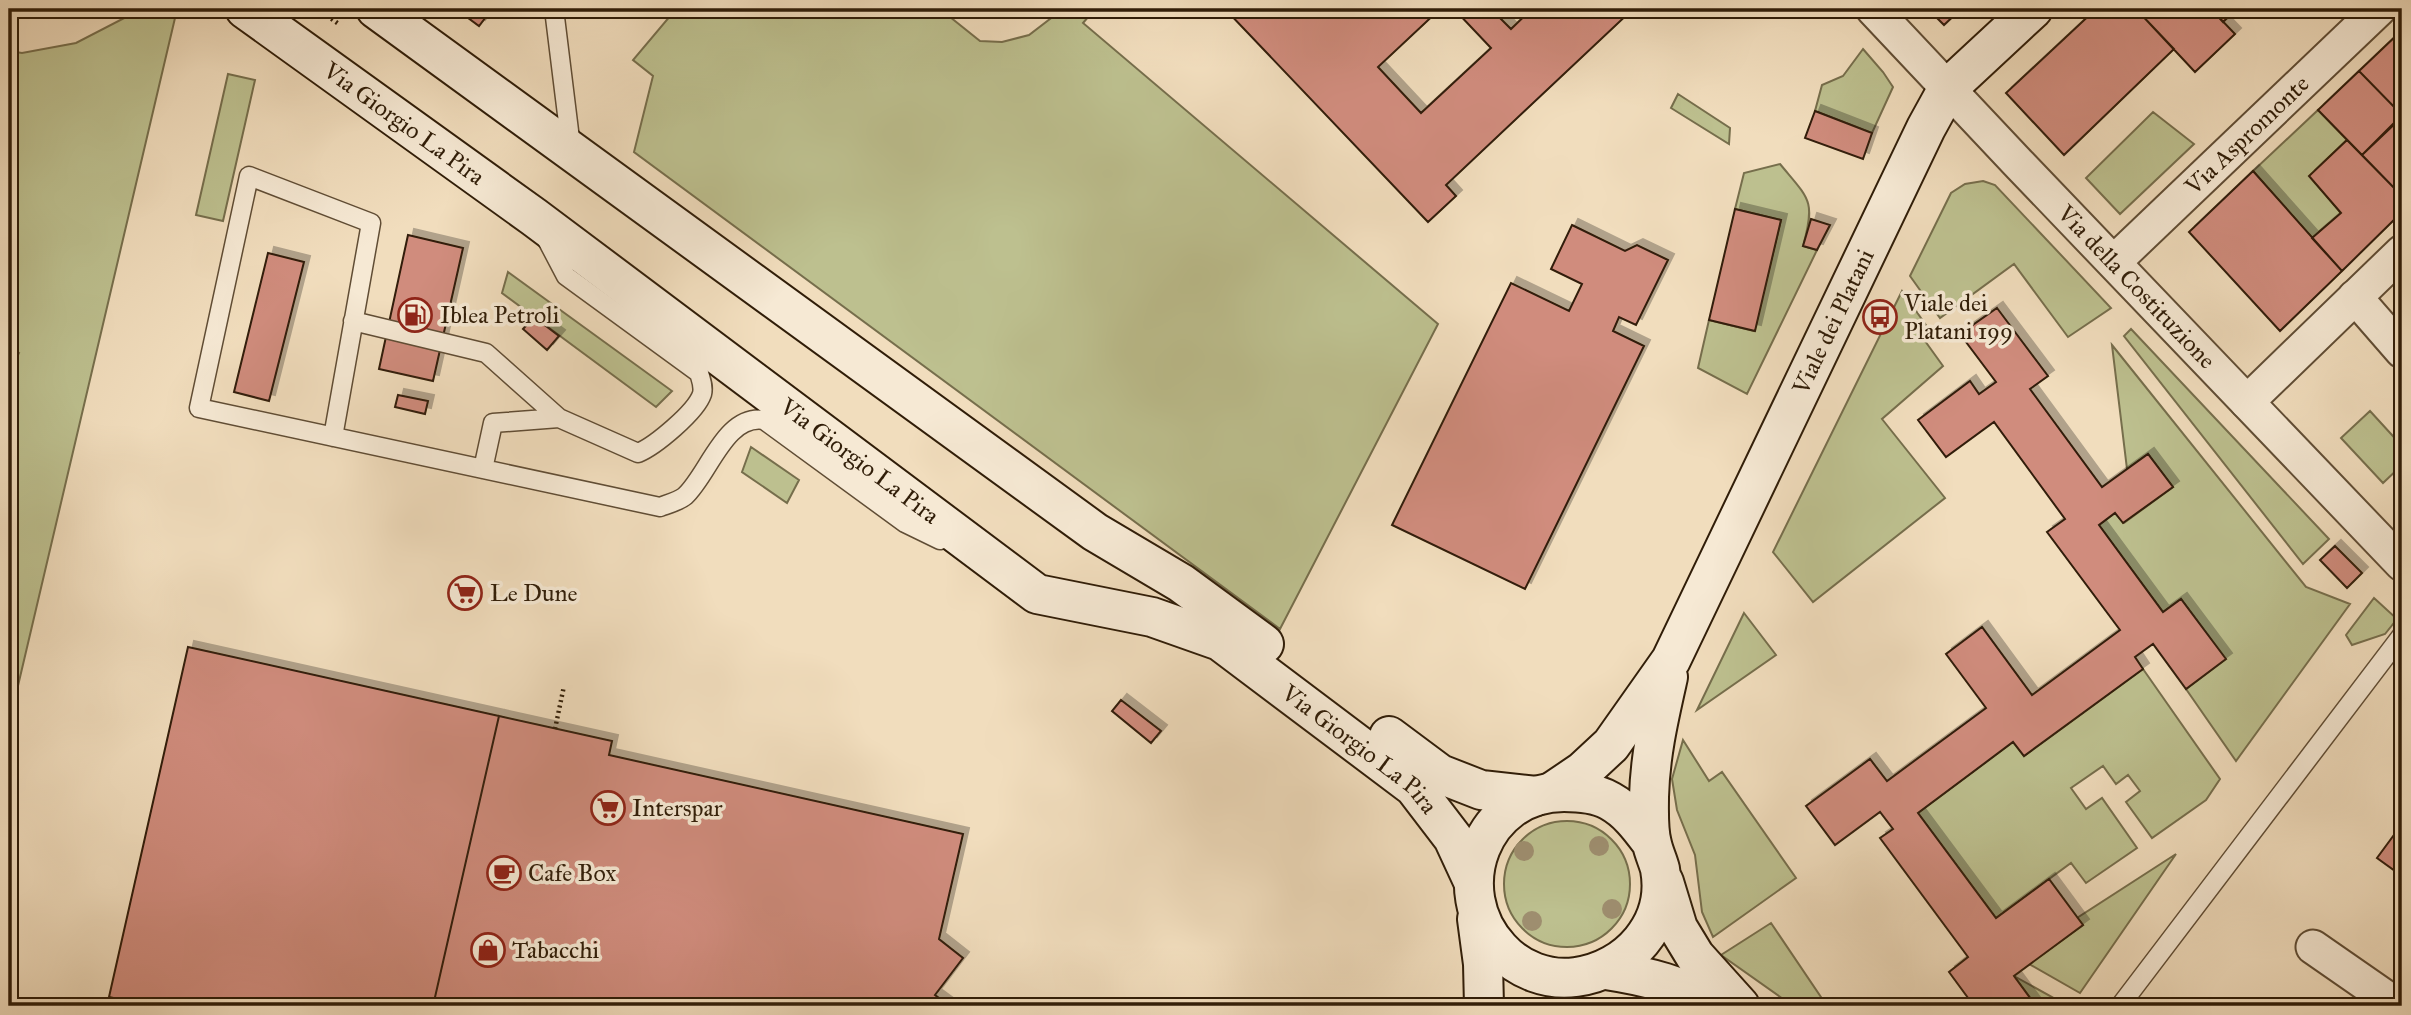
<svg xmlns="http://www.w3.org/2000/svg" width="2411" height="1015" font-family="'IM FELL Great Primer',serif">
<defs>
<filter id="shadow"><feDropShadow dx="6" dy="-6" stdDeviation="0" flood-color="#0004"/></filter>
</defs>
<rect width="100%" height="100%" fill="#f1ddbd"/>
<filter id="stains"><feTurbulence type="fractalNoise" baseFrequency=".00286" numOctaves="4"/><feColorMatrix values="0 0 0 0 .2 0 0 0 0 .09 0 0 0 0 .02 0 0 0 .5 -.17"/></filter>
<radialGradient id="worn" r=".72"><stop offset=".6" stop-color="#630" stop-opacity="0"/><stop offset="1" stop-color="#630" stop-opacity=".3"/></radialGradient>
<path fill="#bdc08f" stroke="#766e4c" stroke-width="2" d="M676,9h264l40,32 22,1 27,-7 34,-26h32l-12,14 355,301 -158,305 -646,-477 19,-76 -20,-16z
M155,14l20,4 -166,706v-351l10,-20 -10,-6v-296l13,2 54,-10 54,-28z
M1863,49l20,23 10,15 -21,46 -57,-22 7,-26 21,-9z
M228,74l27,6 -32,141 -27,-6z
M1678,94l52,34 -1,16 -58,-36z
M2318,110l29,30 -37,36 31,37 -29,25 -59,-67z
M2153,112l41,32 -74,70 -34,-36z
M1780,164c29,35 36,36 23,82l14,4 -70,144 -49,-26 11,-48 45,11 27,-111 -46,-11 9,-36z
M1983,181l12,4 116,123 -43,29 -54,-73 -74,54 -30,-42 41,-83 14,-9z
M508,272l164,119 -16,16 -154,-114z
M1902,291l26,37 -8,6 23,32 -61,53 63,79 -132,104 -40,-50z
M2131,329l198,210 -26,25 -179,-228z
M2112,345l194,242 44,17 -114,157 -50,-72 39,-30 -44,-60 -18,13 -64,-87 16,-12 9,10 49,-36 -25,-33 -21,15z
M2370,411l32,35v19l-19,18 -42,-45z
M751,447l48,33 -12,23 -45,-31z
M2374,598l23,21 -12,15 -33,11 -6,-10z
M1744,613l32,42 -79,55z
M2143,669l77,110 -14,21 -54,38 -26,-36 14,-11 -12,-16 -12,9 -13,-18 -32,22 15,21 16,-11 35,50 -51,35 -15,-20 -75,55 -78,-105 95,-71 11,14z
M1683,740l26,41 13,-9 74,106 -83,59 -11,-25 -7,-57 -18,-45 -5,-31z
M1504 884a63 63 0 1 1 126 0a63 63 0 1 1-126 0Z
M2176,854l-96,139 -51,-29 54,-39 -6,-7z
M1771,923l56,83h-34l-72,-51z
M2014,976l54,30h-32z"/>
<path fill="#d08c7d" stroke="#301d08" stroke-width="2" filter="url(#shadow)" d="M456,9h36l-13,17z
M1225,9h99l5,6 7,-6h104l-62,58 43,46 70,-65 -37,-39h37l20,20 21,-20h101l-187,176 10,11 -28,26z
M1928,9h33l-17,16z
M2096,9h40l38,40 -110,106 -58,-62z
M2136,9h75l24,25 -40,38z
M2211,9h26l-14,13z
M2399,33l3,3v79l-43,-44z
M2359,71l43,44 -40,40 -44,-45z
M1815,111l57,22 -9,26 -58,-21z
M2402,117v79l-40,-41z
M2347,140l55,56v16l-60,59 -30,-33 29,-25 -32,-37z
M2253,171l89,100 -62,60 -91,-99z
M1735,209l46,11 -26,111 -46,-11z
M1811,219l19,6 -13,25 -14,-4z
M1572,225l53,26 12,-6 31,15 -32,65 -17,-8 -6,14 31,15 -119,243 -133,-64 119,-242 58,28 13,-27 -31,-15z
M408,235l55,13 -30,133 -54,-12z
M268,253l36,9 -35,139 -35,-9z
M1997,308l51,68 -18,13 72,98 46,-33 25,33 -50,36 -8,-10 -16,12 64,87 18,-13 45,60 -40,30 -33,-45 -18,13 8,12 -119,87 -11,-14 -95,71 78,105 53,-39 34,46 -69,51 22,30h-62l-25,-34 19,-15 -88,-119 13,-9 -13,-17 -45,33 -29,-39 64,-47 17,22 99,-73 -40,-54 36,-27 50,68 88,-65 -73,-98 18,-13 -71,-97 -48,35 -28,-37 52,-39 9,13 17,-12 -36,-48z
M534,317l25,19 -12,14 -24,-21z
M398,395l30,6 -3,13 -30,-7z
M2335,546l27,27 -15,15 -27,-28z
M188,647l311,69 -66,290h-284l-40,-9z
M1121,700l40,31 -10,12 -39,-32z
M499,716l113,25 -3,14 354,79 -24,105 24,19 -28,37 15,11h-517z
M2402,796v16l-7,-6z
M2402,824v52l-25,-18z"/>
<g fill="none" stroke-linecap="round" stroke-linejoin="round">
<g stroke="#604d35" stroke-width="21">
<path id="lane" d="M554,9l17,138
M353,321l133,32 73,65 79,35c17,-7 58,-41 64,-59 2,-8 -1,-14 -3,-21l-133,-97 -20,-38
M333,437l38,-214 -122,-47 -50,232 461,99c8,-3 19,-6 25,-11 24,-22 40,-82 79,-76l141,103 35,17
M483,469l10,-46 66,-5
M2120,1006l282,-371"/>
</g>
<g stroke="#604d35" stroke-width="37">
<g id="street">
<path id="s1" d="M1873,9l145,154 384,401"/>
<path id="s2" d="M2114,262l265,-253"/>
<path d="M2355,297l47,54"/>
<path d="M2247,402l155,-150"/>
<path d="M2313,947l85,59"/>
</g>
</g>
<g stroke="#301d08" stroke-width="42">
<g id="secondary">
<path id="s3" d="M245,9l289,208 503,377 115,23 68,24 194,146 39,51 19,41"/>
<path d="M376,9l719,523 86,51 83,61"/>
<path d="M1389,736l51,38 41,16 55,6"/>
<path id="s4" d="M1552,792l31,-21 28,-26 60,-85 255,-532 22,-40 85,-79"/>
<path d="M1651,842c-12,-16 -23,-31 -41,-41 -14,-8 -30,-9 -46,-9 -82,0 -119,98 -64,157 19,21 48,32 76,28 52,-7 94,-53 84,-108 -2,-8 -6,-16 -8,-25 -4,-14 -3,-33 -3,-47 1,-42 10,-80 19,-120"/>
<path d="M1664,882l14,46 17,28 45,50"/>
<path d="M1477,919l6,45 1,42"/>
<path d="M1606,970c46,7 72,15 114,36"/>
</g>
</g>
<path stroke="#301d08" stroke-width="4.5" stroke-dasharray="2 3.5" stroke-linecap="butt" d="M318,9l22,16
M555,729l9,-43"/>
<use href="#lane" stroke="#f6e9d4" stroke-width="18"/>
<use href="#street" stroke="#f6e9d4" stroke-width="33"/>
<use href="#secondary" stroke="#f6e9d4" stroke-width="38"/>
</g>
<g fill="#9e8e6f">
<circle cx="1599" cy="846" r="10"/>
<circle cx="1524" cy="851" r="10"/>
<circle cx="1612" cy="909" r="10"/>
<circle cx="1532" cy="921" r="10"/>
</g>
<defs>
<g id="fuel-ring" transform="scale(1.75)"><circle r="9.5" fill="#f6e9d4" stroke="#8f2418" stroke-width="1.5"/><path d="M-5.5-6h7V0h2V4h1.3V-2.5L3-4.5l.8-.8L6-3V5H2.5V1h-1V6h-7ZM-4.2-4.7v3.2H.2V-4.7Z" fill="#8f2418"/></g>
<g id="bus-ring" transform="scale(1.75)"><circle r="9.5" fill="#f6e9d4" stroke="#8f2418" stroke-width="1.5"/><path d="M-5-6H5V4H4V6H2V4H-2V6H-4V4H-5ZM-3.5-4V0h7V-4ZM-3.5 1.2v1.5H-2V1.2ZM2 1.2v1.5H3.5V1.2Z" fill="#8f2418"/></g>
<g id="supermarket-ring" transform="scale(1.75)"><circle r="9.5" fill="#f6e9d4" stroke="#8f2418" stroke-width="1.5"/><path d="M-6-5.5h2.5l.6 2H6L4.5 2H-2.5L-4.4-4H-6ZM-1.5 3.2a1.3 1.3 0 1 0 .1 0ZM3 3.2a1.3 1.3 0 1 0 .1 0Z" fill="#8f2418"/></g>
<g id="cafe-ring" transform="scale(1.75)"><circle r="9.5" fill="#f6e9d4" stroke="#8f2418" stroke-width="1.5"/><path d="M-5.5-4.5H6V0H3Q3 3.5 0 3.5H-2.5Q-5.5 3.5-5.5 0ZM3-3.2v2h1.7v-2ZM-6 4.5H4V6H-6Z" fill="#8f2418"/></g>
<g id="shop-ring" transform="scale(1.75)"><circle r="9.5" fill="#f6e9d4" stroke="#8f2418" stroke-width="1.5"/><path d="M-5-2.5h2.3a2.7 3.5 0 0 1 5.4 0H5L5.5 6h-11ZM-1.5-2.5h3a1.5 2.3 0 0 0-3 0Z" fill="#8f2418"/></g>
</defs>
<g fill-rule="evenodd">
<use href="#fuel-ring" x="415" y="315"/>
<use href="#bus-ring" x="1880" y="317"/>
<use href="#supermarket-ring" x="465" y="593"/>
<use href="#supermarket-ring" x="608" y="808"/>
<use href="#cafe-ring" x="504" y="873"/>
<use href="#shop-ring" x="488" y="950"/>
</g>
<g text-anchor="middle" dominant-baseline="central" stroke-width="7" stroke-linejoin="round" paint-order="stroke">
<g font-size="24" fill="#301d08" stroke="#f6e9d4">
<text stroke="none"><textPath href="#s3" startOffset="196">Via Giorgio La Pira</textPath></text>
<text stroke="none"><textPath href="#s2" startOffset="184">Via Aspromonte</textPath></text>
<text stroke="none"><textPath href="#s1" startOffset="383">Via della Costituzione</textPath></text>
<text stroke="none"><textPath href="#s4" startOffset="555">Viale dei Platani</textPath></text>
<text stroke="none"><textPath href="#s3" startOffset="763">Via Giorgio La Pira</textPath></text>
<text stroke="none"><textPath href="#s3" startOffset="1351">Via Giorgio La Pira</textPath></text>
</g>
<g font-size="24" fill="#301d08" stroke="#f6e9d4" text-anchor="start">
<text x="1904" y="303">Viale dei<tspan x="1904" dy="28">Platani 199</tspan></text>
<text x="440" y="315">Iblea Petroli</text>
<text x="490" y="593">Le Dune</text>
<text x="632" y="808">Interspar</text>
<text x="528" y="873">Cafe Box</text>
<text x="512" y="950">Tabacchi</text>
</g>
</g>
<rect width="2411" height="1015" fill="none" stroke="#f1ddbd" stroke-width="35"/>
<rect x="10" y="10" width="2390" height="994" fill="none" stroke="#301d08" stroke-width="3.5"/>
<rect x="18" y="18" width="2376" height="980" fill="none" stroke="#301d08" stroke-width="2"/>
<rect width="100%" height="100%" filter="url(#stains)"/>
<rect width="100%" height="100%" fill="url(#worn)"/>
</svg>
